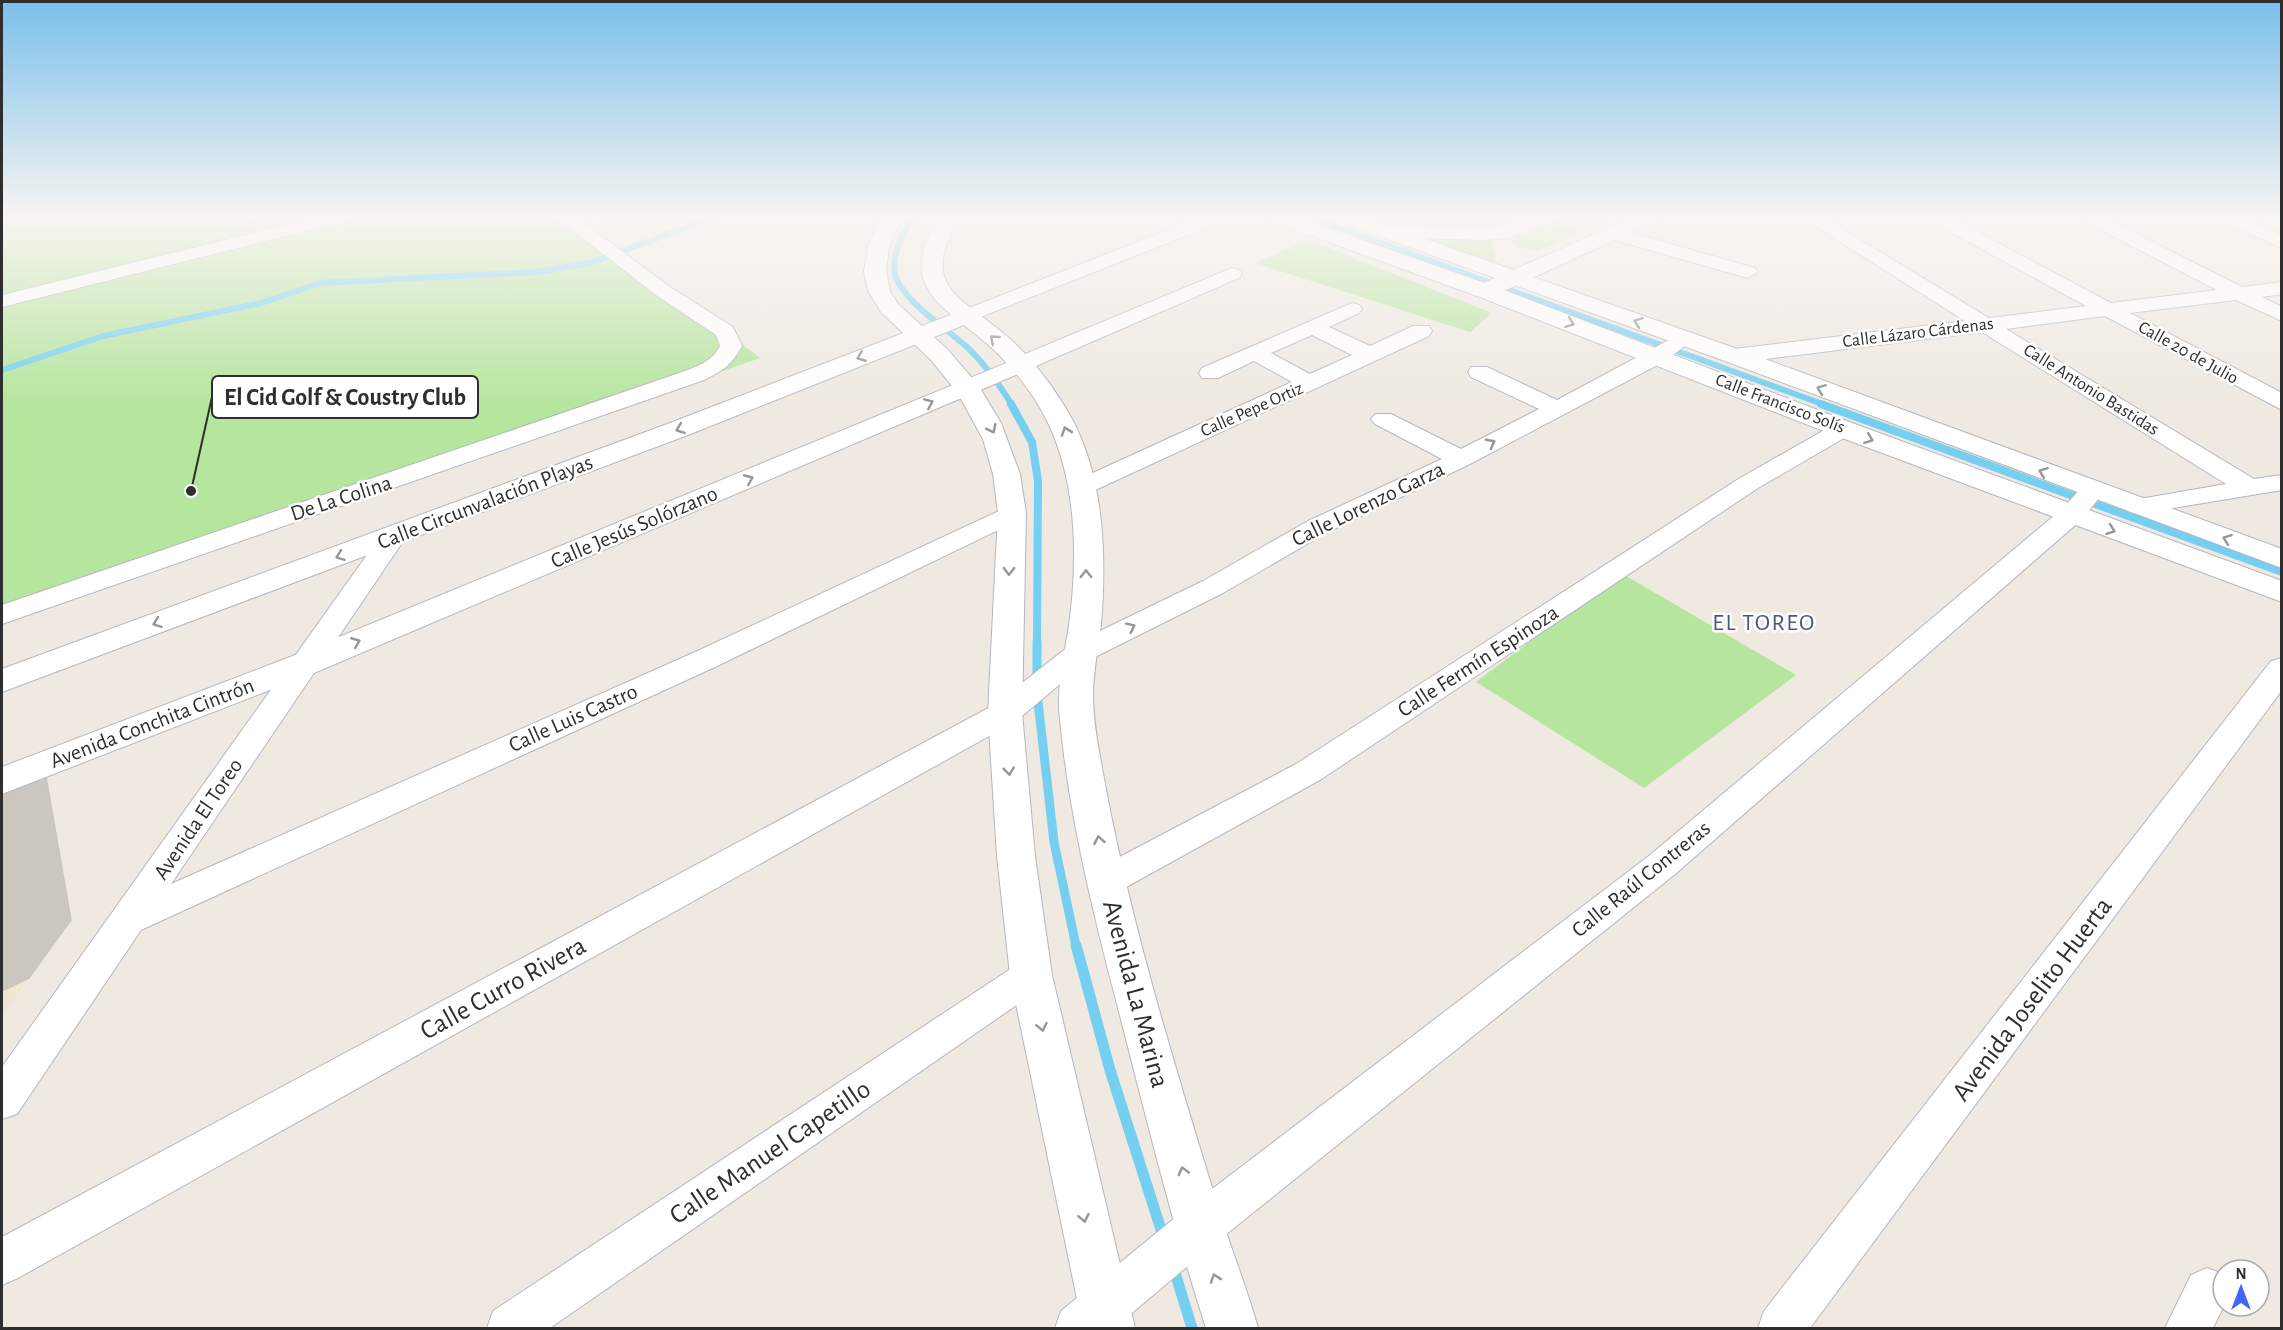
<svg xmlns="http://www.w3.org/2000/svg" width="2283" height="1330" font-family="'Alegreya Sans',sans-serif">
<rect width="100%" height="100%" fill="#efe9e1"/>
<path fill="#f0e6d1" d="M595,217h98l-72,23z
M29,978l-27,38v-25z"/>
<path fill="#b6e59e" d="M2,217h574l184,141 -758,266z
M1365,217h130l6,3c-45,9 -92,12 -136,-3z
M1554,217h60l-77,35 -20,-5 -5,-4v-5l5,-6z
M1424,239h68l3,23z
M1308,240l184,73 -22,19 -215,-69z
M1621,573l175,102 -152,113 -168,-106z"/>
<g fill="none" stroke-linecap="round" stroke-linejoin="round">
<path stroke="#75cff0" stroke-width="6" d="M916,217c-15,14 -29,47 -17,67 16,25 46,44 68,63 18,17 32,37 45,58
M1310,217l515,188
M2,370l101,-34 158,-33 59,-20 217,-11 53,-9 124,-46"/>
<path stroke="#75cff0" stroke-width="8" d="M1011,404l21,38 6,39 -1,163
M1821,404l461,168"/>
<path stroke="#75cff0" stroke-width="9" d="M1037,680v-38
M1037,693l17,149 22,104"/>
<path stroke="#75cff0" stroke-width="11" d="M1076,945l34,125 54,169
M1173,1266l19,62"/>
</g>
<path fill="#cbc7bf" stroke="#cbc5ba" stroke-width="1.5" d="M45,771l26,149 -42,58 -27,13v-203z"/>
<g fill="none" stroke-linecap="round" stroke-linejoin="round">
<g stroke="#b4b7c1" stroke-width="2">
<path id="minor" d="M319,217h30l-3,4 -344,86v-12z
M556,217h20l94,70 63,40 9,19c-9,18 -21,26 -38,34l-702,244v-19l686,-235c13,-5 26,-11 32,-24l-4,-11 -60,-40z
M1201,217h25l-3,4 -250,99h-14l-3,-4 3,-4z
M1801,217h21l167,101 97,-12 -156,-85 -3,-4h22l162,86 106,-13 -134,-69 -3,-4h23l139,70 40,-5v12l-20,3 20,10v14l-46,-21 -106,13 152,80v17l-177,-94 -99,13 248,150 28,-4v15l-145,24 -9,-3 -4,-5 4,-5 98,-17 -244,-152 -248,31 -8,-2 -3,-5 3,-5 8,-2 231,-28z
M2219,217h23l40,18v13l-60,-27z
M1611,227l144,41 3,4 -10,6 -144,-41 -2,-4 2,-4z
M1232,268l7,2 3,4 -3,4 -210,91h-16l-3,-5 3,-5z
M1352,303l7,2 3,4 -3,4 -30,14 41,19 43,-20h16l3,5 -3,5 -338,156 -9,3 -9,-3 -4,-5 4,-5 219,-100 -38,-21 -36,17h-16l-3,-5 3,-5zM1312,335l40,20 -42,19 -39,-21z
M1684,332l8,1 3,5 -30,23 -195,103 -144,69 -103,60 -134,67 -73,61 -998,557 -16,7v-48l992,-532 75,-59 134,-65 105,-60 134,-62 -67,-35 -4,-5 4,-5h16l70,35 78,-40 -68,-32 -3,-5 3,-5h16l70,33z
M1843,422l8,2 4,5 -4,5 -93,54 -438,292 -201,111 -13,4 -13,-4 -5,-10 5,-10 203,-107 444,-286 95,-54z
M2093,482l9,3 4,5 -26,31 -406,354 -460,369 -100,84h-59l6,-17 121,-99 468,-357 412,-346 22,-24z
M1012,505l9,2 4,6 -4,6 -306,148 -574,263 -124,184 -15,5v-52l382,-536 9,-2 9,2 4,6 -235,347 522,-231z
M2282,658v32l-472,638h-52l6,-17 507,-650z
M1031,959l13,5 6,11 -6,11 -494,342h-63l6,-17 525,-347z
M2207,1268l16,6 1,32 -11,22h-48l26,-53z"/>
</g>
<g stroke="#b4b7c1" stroke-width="2">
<path id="tertiary" d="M1530,217h27l-3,4 -45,17 -23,2 -105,-3 -7,-2 -3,-4 3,-4 7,-2 105,3 20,-2z
M1633,217h26l-3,4 -163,75h-16l-3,-5 3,-5z
M966,309l8,2 3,5 -3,5 -286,114 -686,257v-23l668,-246z
M1021,357l9,2 3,5 -3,5 -716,304 -312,121v-27l288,-110z"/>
</g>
<g stroke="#b4b7c1" stroke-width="2">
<path id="secondary" d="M882,217h20l-13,30 -3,24 4,20 8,13 50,46 30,35 23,38 19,51 6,39 -4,200 13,143 17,119 83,353h-52l-73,-353 -13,-119 -9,-143 10,-200 -5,-39 -10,-35 -26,-47 -26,-32 -50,-48 -13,-21 -4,-20 4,-24z
M940,217h20c-44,72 3,80 50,122 25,23 46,51 62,80 31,58 34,130 30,194 -2,28 -9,55 -9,83 0,22 4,44 8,66 27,155 75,308 121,458 12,36 26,72 36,108h-52c-31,-96 -56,-194 -81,-293 -27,-103 -55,-209 -65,-315 -4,-32 4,-63 9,-95 9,-64 8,-140 -20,-200 -13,-28 -33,-54 -56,-76 -48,-44 -100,-59 -53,-132z
M1268,217h29l196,69 359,137 430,158v21l-448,-167 -357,-139 -206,-75z
M1334,217h29l380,134 539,198v19l-557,-207 -388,-140z"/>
</g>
<use href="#minor" fill="#fff" fill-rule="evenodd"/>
<use href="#tertiary" fill="#fff" fill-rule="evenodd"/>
<use href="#secondary" fill="#fff" fill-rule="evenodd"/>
</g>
<defs><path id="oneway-chevron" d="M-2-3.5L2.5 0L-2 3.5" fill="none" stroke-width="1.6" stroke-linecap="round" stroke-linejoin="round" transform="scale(1.5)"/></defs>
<g stroke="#969696">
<use href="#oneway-chevron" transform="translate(1638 322) rotate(-160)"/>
<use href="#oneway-chevron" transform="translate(1570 323) rotate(21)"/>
<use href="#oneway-chevron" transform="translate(994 339) rotate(-139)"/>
<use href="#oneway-chevron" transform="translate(861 357) rotate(158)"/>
<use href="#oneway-chevron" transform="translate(1821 389) rotate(-159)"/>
<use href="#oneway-chevron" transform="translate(929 403) rotate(-23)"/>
<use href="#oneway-chevron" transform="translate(680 429) rotate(159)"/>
<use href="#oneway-chevron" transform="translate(992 429) rotate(63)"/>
<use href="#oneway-chevron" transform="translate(1066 431) rotate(-109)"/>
<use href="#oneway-chevron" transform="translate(1869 439) rotate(21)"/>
<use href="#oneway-chevron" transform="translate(1491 443) rotate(-28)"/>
<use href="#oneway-chevron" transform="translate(2043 472) rotate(-159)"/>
<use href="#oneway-chevron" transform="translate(749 479) rotate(-23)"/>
<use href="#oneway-chevron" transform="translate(2111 530) rotate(20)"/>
<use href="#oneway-chevron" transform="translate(2227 539) rotate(-160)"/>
<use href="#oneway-chevron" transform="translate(340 556) rotate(160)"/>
<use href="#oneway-chevron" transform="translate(1009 571) rotate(91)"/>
<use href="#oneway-chevron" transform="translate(1086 574) rotate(-90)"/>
<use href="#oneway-chevron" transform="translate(157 623) rotate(160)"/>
<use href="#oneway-chevron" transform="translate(1131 627) rotate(-26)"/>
<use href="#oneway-chevron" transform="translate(356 642) rotate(-22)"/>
<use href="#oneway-chevron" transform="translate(1009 771) rotate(84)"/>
<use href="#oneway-chevron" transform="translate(1099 840) rotate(-100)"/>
<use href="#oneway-chevron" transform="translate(1042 1027) rotate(78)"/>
<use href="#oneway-chevron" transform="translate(1183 1171) rotate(-105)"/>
<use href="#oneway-chevron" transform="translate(1084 1218) rotate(78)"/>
<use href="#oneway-chevron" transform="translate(1215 1278) rotate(-109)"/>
</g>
<linearGradient id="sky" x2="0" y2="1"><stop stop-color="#7abfeb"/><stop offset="0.54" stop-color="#f8f5f2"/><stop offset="1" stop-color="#f8f5f2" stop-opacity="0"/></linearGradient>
<rect width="2283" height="403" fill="url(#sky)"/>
<g text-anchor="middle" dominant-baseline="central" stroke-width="5" stroke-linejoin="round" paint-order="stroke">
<g font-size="18" fill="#2e2e2e" stroke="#fff">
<text transform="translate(1918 333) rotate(-7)">Calle Lázaro Cárdenas</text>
<text transform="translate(2188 353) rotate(29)">Calle 20 de Julio</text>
<text transform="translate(2091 390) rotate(32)">Calle Antonio Bastidas</text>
<text transform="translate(1780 404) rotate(21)">Calle Francisco Solís</text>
<text transform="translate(1252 410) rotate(-24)">Calle Pepe Ortiz</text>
</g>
<g font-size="22" fill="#2e2e2e" stroke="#fff">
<text transform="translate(341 498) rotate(-18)">De La Colina</text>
<text transform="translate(485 502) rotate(-21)">Calle Circunvalación Playas</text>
<text transform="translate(1368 504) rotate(-26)">Calle Lorenzo Garza</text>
<text transform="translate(634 527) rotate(-23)">Calle Jesús Solórzano</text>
<text transform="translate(1478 661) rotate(-33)">Calle Fermín Espinoza</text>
<text transform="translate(573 718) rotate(-24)">Calle Luis Castro</text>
<text transform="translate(152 723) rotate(-21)">Avenida Conchita Cintrón</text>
<text transform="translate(198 819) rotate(-56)">Avenida El Toreo</text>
<text transform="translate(1641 879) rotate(-39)">Calle Raúl Contreras</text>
</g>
<g font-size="24" letter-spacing="1.5" fill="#4d5680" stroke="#fff">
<text x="1764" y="623">EL TOREO</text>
</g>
<g font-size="27" fill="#2e2e2e" stroke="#fff">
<text transform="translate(503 988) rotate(-29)">Calle Curro Rivera</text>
<text transform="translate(1136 994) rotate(75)">Avenida La Marina</text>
<text transform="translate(2032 999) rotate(-53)">Avenida Joselito Huerta</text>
<text transform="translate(770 1152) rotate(-34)">Calle Manuel Capetillo</text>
</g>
</g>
<path fill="none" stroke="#2e2e2e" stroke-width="2" d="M191 491L212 397"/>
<circle fill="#2e2e2e" stroke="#fff" stroke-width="2" cx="191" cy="491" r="6"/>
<rect fill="#fff" stroke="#2e2e2e" stroke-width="2" x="212" y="376" width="266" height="42" rx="6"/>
<g font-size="24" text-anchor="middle" font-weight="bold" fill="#2e2e2e">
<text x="345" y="405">El Cid Golf &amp; Coustry Club</text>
</g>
<rect width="2283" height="1330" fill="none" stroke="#2e2e2e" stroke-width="6"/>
<g transform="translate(2241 1288)"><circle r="28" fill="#ffffff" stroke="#ababab" stroke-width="1.5"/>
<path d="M0-4.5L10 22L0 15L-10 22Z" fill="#4264fb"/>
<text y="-9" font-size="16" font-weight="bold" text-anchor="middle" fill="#2e2e2e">N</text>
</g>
</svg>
